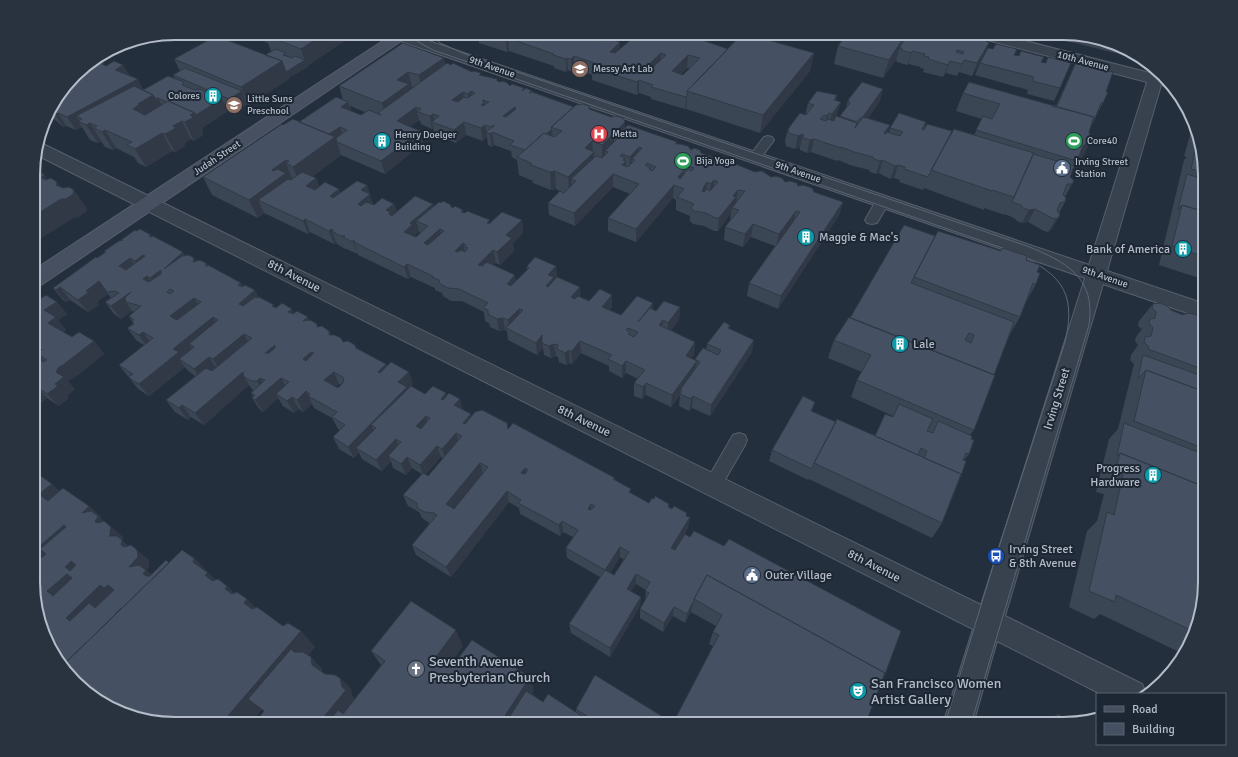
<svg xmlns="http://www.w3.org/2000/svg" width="1238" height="757" font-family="Signika,sans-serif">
<rect width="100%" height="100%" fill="#242f3e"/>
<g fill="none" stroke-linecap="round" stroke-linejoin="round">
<g stroke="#565f6c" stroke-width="2">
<path id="lane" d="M768,136l4,1 2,3 -2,3 -13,17h-8l-2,-3 2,-3 13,-17z
M883,197l5,1 2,3 -13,22 -5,1 -5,-1 -2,-3 11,-19 2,-3z
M739,433l6,2 2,5 -2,5 -26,45 -6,3 -6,-3 -3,-5 3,-5 26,-45z"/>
</g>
<g stroke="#565f6c" stroke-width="2">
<path id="street" d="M395,33h10l684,232 58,-183 -175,-46 -2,-3h24l156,40 3,-3 17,16 -9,-1 -54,186 98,33v15l-102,-35 -98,332 137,68 4,9 -45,1 -104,-53 -24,83h-30l30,-95 -938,-475 3,-11 5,1 938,461 104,-327 -690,-239 -2,-3z"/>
</g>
<g stroke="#565f6c" stroke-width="2">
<path id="secondary" d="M395,33h28l-2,3 -17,3 -363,246 -7,2v-17z"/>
</g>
<use href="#lane" fill="#38414e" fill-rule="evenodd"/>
<use href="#street" fill="#38414e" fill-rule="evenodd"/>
<use href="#secondary" fill="#465061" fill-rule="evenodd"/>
<path stroke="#5a6575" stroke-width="1" d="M414,33l4,9 15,8 578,201c46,21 67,37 54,91l-69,214 -51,168
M430,33l10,10 30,13 557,190c39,16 69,31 62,79l-118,399"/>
</g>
<path fill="#3b4654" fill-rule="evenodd" d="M203,33h141l2,7 -39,26 1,1 -20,11 1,1 -40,26 -2,-1 -12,8 -8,-4 1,3 -26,17 1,3 -1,1 1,3 -9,6 -3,-2 -7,5 1,2 -10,6 -3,-1 -26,16 -8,-4 -4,-6 -18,-9 -3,2 -8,-3 -4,-6 -3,2 -8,-3 -8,-13 -6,3 -10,-4 -3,1 -9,-8 -8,-1 2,-6 33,-44 25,-2 17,-1 6,10 15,15 31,-11 -2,-4 7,-4 -6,-12 34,-18 -2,-1zM244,33l24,10 3,8 -6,4 -36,-14z
M450,33h165l-6,6 11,10 8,-7v-6l3,-3h33l-1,1 10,3 55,12 11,-12 -14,-4 -2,3 -9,-3h55l-5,6 50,14 -4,18 -50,62 -74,-24h-1l-34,-10v-2l-12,-4 -2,2 -45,-15v-5l-2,-1 -16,-5 -2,3 -4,-2 -2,2 -12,-4v-2l-45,-15 -2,1 -28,-9v-2zM687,68h3l-7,7 -2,-1z
M778,33h25l-5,6z
M843,33h98l-2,4h26l24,6 -5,12 -12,21 -13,-4 -2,4 -11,-3 -3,4 -20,-5 1,-3 -4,-1 1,-1 -13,-3 -1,1 -10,-3v-1l-1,-1 -13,18 -49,-14 4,-18 8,-10 -3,-1z
M1036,33h27l58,16 -2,3 -4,1z
M1014,55l31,8 3,-6 12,31 -6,13 -27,-7 1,-4 -53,-15 5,-12z
M444,58l1,6 27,8 38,14 22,5 1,1 41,15 15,2 36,18 52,15v2l14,6 152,52 -4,13 -61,94 -31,-13 2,-13 26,-37 -24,-9 -8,10 -19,-7 1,-13 5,-7 1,-7 -13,18h-4l-10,-5 -11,-2 -3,-3v-5l-14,-6v-10l-3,-2 -37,44 -28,-11v-13l22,-24 -17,-7 -38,39 -26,-11 -1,-12 16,-10 -8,-4 -5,1 -18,-7v-2l-14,-6 -2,-15 -5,-3 -1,-6 -17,-6 -2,2 -4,-2 -1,-8 -4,4 -17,-6 -10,8 -21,-9 -2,-6 -1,1 -11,-5 -1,-3 -1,-1 -9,7 10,4 3,12 -38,31 -44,-19 -29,22 4,1 3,8 20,3 1,4 27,-8 6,20 21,-1 3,8 36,-8v3l8,-4 10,2 1,2 38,16 32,-3 1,13 -10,10 1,8 -14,14 -4,-2 -3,2 23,16 11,-11v-4h29l1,11 24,20 8,4 23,-6v12l-3,3 12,5 32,-12 -1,6 4,2 24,-4 -1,13 -8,10 24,12 -1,13 -3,4 4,2v-2l11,-9 1,-6 23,-19 -1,4 23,23 -42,64 -18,-8 -3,3 -10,-5 1,-11 -9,12 -25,-12 -4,4 -8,-3v-13l4,-4 -12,-6 -4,5 -13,-7v-5l-28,-13 -9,11 -2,-1 -4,2 -7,-3 -1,-5 -2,-1 -5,2 -7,-3 -1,-7 -6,7 -29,-15 -1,-9 -2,-1 -6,1 -9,-4 -1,-4 -4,-2 -1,-9 -22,-11h-11l-8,-5 -1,-3 -7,-3v-2l-24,-11 -3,2 -50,-24v-1l-10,-4v-1h-3l-8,-5 -1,-2 -2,2 -24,-12 -2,2 -44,-21 -6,5 -46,-23 -9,-18 80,-52 16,-3 44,-22 -4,-14zM350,106l15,6 -4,3 -10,-4zM419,231l1,3 -4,3h-1v-2z
M1076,62l30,30 -3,11 -7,13 -6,12 -8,30 -5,4 -3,4 -4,11 2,7 -7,13v5l-6,11 -7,16 -4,3 -4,-1 -16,-9 -6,1 -5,-2 -3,-3 -9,-4 1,-1 -1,2 -21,-7v2l-60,-22v-1l-1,3 -24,-8 1,-2 -6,-2 -4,1 -11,-6 -3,1 -6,-2 -1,-2 -19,-5 -12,-5 -1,1 -26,-9 -4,1 -7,-3v-3l-5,2 -9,-3 -1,-5 3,-12 17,-14 3,-12 29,-8 -1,5 1,15 -4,6 7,-4 6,-9 2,-8 32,1 -12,17 22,7 -3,7h2l1,-4 36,-6 -2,8 26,5h24l8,-16 -26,-8 7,-18 93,13z
M1192,128l13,38v114l-46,-15 25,-105 3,-3 -3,-1z
M935,236l91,24 11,12 -1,12 -10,18 -6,15 -10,17 -16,41 -20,55 -4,5 1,4 -2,15 -5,6 -3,16 -19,47 -10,15 -123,-59 -1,1 -39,-19 3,-11 40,-39 24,11 39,13 18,-18v-1l-42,-19 6,-17 5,-8 -34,-14 6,-18 16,-22z
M152,237l44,24 10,2 1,2 34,18 2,3 32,21 19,6 15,7 9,7 11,4 2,4 12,7 13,6 30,16 1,2 26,18 -5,5 17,5 22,2 24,20 36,7 1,5 107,50v2l16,13 18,10 20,4 3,2 15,4v3l3,1 -2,11 -6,10 202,139 -2,2 -15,41 1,4h-614l10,-13 -2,-1 -228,-110v-127l5,4 21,14 29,15 12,11 -1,1 11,9 12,10 -1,3 6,6 21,14v7l-3,3 5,4 18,-11 25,-5 21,22 12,6 7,7 49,33 18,5 14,16 -7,8 3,2 11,12v3l3,2 15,4 11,11 1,7 3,3 26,-34 -10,-14 92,-5 -15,20 3,2 83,23 -2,3 11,8 33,10v-3l97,14 40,-77 -4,-2 4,-12 3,-6 -25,-14 -6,11 -12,-7 -10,16 -23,-14v-9l5,-9 1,-10 -10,-6 -5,7 10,6 -1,9 -30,51 -39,-24 -2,-9 31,-47 -33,-19 -1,-10 7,-11 -10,-5 -3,4 -40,-22 -1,-6 -10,-6 -58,75 -35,-22 -4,-10 18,-22h-1l-7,-5 -3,-6 -11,-6 -5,-11 19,-21 -10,-6 -6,7 -13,-7 -2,-7 -9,10 -20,-12 -3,-6 -5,5 -15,-9 -6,-12 7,-7 -2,-1 -6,-11 -18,-10 -2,-4 -9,8 -4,-3 -5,4 -11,-7 -5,-8 -15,14 -3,-2 -8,-12 1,-1 -2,-4 2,-3 -1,-1 -3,-4 -45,40 -13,-8 -3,3 -13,-8 -9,-12 29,-24 -7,-5 -3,-4 -36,29 -11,-7 -19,-24 25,-20 -7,-4 -10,-13 6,-4 -4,-8 5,-4 -2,-1 -11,8 -7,-5 -9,-12 6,-4 -3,-4 -11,8 2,3 -11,7 -18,-12 -4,2 -3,-2 -10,-12 52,-36 -1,-1 17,-10v-1zM339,384l2,1 -3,3 -2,-1zM441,457l2,1 -15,18 -2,-2zM620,557l4,3 -10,15 -4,-2z
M57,302l10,12 -9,6 8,10 -3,2 9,5 22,4 10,13 -30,24 -5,2 -1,2 7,7 -8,7 2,2 -10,8 -12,-8 -8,6 -5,2v-103z
M1153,304l18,6 34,12v269l-18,58 1,-4 -11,6 -77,-37 -6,5 -25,-12 18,-76 10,-10 7,-27 -8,-2 13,-53 9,-10 16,-65 -4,-4 1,-5 7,-10 -3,-4 1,-4 6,-8 -4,-3 1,-5z
M1058,714l14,10h-22l1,-6z"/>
<path fill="#303945" d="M208,33h2l4,8 -2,1z
M216,33h28l-23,13z
M325,33h19l2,7 -39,26 1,1 -20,11 1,1 -40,26 -8,-18 41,-26h23l-4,-12z
M507,33h25l-24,5 1,13 -2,1 -2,-17z
M570,33h16l-17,13v-12z
M601,33h14l-20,19v-13z
M761,33h8l-9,10z
M799,33h4l-5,6z
M895,33h1l-4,14v-10z
M908,33h2l-4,12 -4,5z
M939,33h2l-3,9 -2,-4z
M902,40l-6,20 -13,18 6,-18z
M620,42v12l-10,-2z
M989,43l-5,12 -12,21 5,-13z
M1118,48l3,1 -2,3 -4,1z
M912,51l-4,13 -1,1 4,-12z
M661,53l-1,13 -14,14v-13z
M814,53l-4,18 -50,62 3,-18z
M688,55l-1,13 -16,16 1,-13z
M574,56v13l-2,3 -1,-13z
M444,58l3,18 -24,17 -4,-18z
M567,58l1,12 -2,2v-13z
M964,60l-5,12 -2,4 5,-12z
M950,61l-4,12 -3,4 5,-12z
M123,65l7,13 -15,-8z
M408,72l5,18 -26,31 -5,-18 15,-23z
M138,79l6,12 -62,28 -6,-3 4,6 -2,-1 4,6 -6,3 -9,-13z
M639,80v13l-2,2v-13z
M883,89l-3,12 -22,30 4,-13z
M242,91l5,13 -12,8 -6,-13z
M471,91l2,13 -2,2 -3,-12z
M463,92l2,13 -13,-5z
M153,95l5,3 7,13 -16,10 -16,-12 5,-5z
M687,96l-1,13h-1l1,-12z
M222,99l6,12 -26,17 1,3 -1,1 1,3 -9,6 -9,-19 5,-7z
M483,100l1,3 1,-1 2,13 -6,-10 1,-4z
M348,102l4,12 -11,-7z
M841,102l-4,13 -8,11 3,-12z
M416,107l3,13 -18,14 -4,-13z
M515,107l2,13 -12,9 -2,-13z
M58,113l8,13 -3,1 -8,-13z
M829,113l-3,12 -2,4 3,-13z
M433,114l2,9 -3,-1 1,6 -1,1 -2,-13z
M182,121l9,18 -7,5 1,2 -10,6 -10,-18 8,-8z
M464,122l2,13 -10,8 -2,-13z
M625,122v18l-11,-2 1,13 -7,1 -3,-1v9l-3,3v-18z
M90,123l11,18 -3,2 -12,-18z
M485,125l2,12 -4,4 -2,-13z
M495,125l-3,7 2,13 -2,2 -2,-13 2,-1 -1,-6z
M890,125l-4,13 -2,-5z
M340,127l4,12 -7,3 4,13 -40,30 -8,-18 32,-30z
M552,129l1,13 -10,-5z
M105,130l11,18 -3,2 -11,-18z
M420,131l3,12 -38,31 -4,-13z
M162,133l10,18 -26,16 -11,-18z
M803,134l-3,13 -5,2 3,-13z
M814,139l-3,13 -4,1 3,-13z
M1092,140l-10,18 -5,4 6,-16z
M592,141l1,12 1,-1 1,18 -19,11 -5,-2 1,13 -2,3 -2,-18 17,-29z
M639,147v13h-4l-3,-1v9l-3,2 1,-13z
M625,158v4l1,-1v13l-4,-9 1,-5z
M286,160l1,4 -1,-1 6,16 -34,21 6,13 -6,5 -9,-18 23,-30z
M883,160l-4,13 -3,1 4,-13z
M898,165l-4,13 -4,1 5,-13z
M684,170l-1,13 -5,-6z
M555,171l1,18 -5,1 -1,-18z
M44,174l13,19 -15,-15z
M613,174v13l-38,39 -1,-13z
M316,178l5,13 -10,7 -5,-12z
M714,180l-1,13 -4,4 2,-13z
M57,182l11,15 6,-7 13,18 -1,4 -7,5 -5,1 -36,22v3l-4,2v-29z
M707,182l-1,13 -6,9 3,-16z
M367,185l7,22 -12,10 -4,-13 3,-14z
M674,185l-1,13 -37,44v-13z
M339,189l4,13 -13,-6z
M738,190l-2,13 -4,5 -1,5 -13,18 1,-13 14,-22z
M843,202l-4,13 -61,94 3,-13z
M394,204l4,12 -5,5 -7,-11z
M433,204l3,13 -20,4 3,10 -4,4 1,2 -12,-5 6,-9z
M1035,209l-7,13 -6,1 7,-13z
M796,211l-3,13 -17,22 3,-12z
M1059,217l-7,12 -4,3 8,-13z
M305,219l5,13 -2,2 -5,-13z
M522,220l1,13 -10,10 1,8 -14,14 -3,-13 9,-17z
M753,224l-2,13 -8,10 2,-13z
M331,229l5,13 -2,2 -5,-13z
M440,229l3,13 -16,14 -3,-13z
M354,240v2l3,12 -4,-12z
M463,243l3,13 -11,-5z
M493,250l3,13 -15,14 -3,-12z
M183,252l8,13 -27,4z
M143,255l8,13 -8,5 -8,-12z
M130,258l9,13 -11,7 -9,-12z
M407,264l4,13 -3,2 -4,-12z
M556,266l1,13 -2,11 -9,-4 2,-11z
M161,270l-2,20 -9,-12z
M515,275l2,13 -10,-4z
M147,276l9,12 -13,-9z
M99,281l9,13 -11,8 2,3 -11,7 -10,-12 8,-9z
M241,283l7,12 -10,-10z
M60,287l10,13 -4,2 -10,-12z
M580,287l1,13 -9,9 -1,-12z
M255,290l7,13 -16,13 -7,-12z
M131,292l-5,10 6,9 -11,8 -10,-13z
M612,295v12l-10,12v-12z
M194,298l8,12 -23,19 -9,-13z
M57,302l10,12 -9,6 8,10 -7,5 -11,-12 -4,-13z
M653,303l-1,12 -14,7z
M680,307l-1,13 -12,15 1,-12z
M292,309l6,12 -10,-9z
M519,309l2,12 -12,9 -1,-10z
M213,317l8,12 -27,18 -5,-3 5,7 -15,8 6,8 -36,29 -10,-12 34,-35z
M308,317l6,13 -11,-9z
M503,318l2,12 -6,1 -2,-12z
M663,320l-1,13 -3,-8z
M143,332l9,13 -4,3 -9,-13z
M244,334l7,13 -30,25 -8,-13z
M542,335l1,13 -6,7 -1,-12z
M754,340l-2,12 -42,64 1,-11z
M94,341l10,13 -30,24 -5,2 -1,2 7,7 -8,7 2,2 -10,8 -12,-12 8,-10 1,-12 2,-4z
M580,341l1,12 -9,11 -1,-12z
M695,342l-1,13 -10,13 2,-12z
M554,344l2,12 -5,2 -2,-12z
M275,345l7,12 -17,-4z
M39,348l11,12 -13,-7 9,10h-1l-11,-11v-3z
M569,350l1,13 -4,2 -1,-12z
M311,352l6,12 -8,8 -6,-13z
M34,353l9,10 -9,-5z
M209,357l8,12 -15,12 -8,-12z
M626,361v12l-4,5v-12z
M697,361l-2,12 -13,17h-2v5l-9,12 1,-12z
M386,364l5,13 -8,7 -5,-12z
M243,372l1,5 5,8 -45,40 -9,-12z
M334,372l5,12 -9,8 -6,-12z
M409,372l4,12 -5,5 -32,39 -5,-3 5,11 -20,12 3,5 -5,5 -6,-11 50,-65z
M260,378l7,11 14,-11 7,12 -12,4 2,4 -15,14 -8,-12 9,-8 -7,-11z
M646,383v12l-4,4 1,-12z
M36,386l11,12 -8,6 -5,2v-19z
M306,391l6,13 -9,8 -6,-12z
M446,393l4,12 -9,-6z
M693,396l-1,12 -3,3 2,-12z
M292,397l7,12 -5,4 -7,-12z
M460,399l3,12 -9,-6z
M815,402l-4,12v-3z
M182,405l9,12 -3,3 -9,-12z
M471,414l3,11 -8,9 -3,-11z
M426,416l4,11 -10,11 -4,-12z
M456,433l4,11 -14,16 -4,-11z
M396,439l5,12 -13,5 3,5 -9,10 -6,-11z
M437,446l4,11 -17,19 -4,-11z
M407,457l5,11 -6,7 -5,-11z
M480,463l3,11 -33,41 -4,-11z
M525,468l2,11 -6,-6z
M34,473l10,8 -10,11z
M52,484l12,11 -12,10 -13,-11z
M507,491l2,11 -58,75 -5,-10z
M591,504v10l-3,-5z
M89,506l12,11 -1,1 10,9 -3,5 -25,-19z
M687,513l-1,11 4,-7 -2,11 -18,30 1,-10z
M562,521l1,11 -3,4 -1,-11z
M64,525l13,11 -43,37v-22z
M111,527l12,10 -1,5v-2l12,11 -12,-6 -13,-9z
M620,547v10l-15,23v-10z
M137,550l12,10v7l-3,3 11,9 -16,-2 -12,-10z
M194,558l17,17 14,15 -20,-15 -12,-13z
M71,561l13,10 -6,5 -13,-9z
M67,574l13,9 -27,13 -6,-5z
M636,574v10l-9,14v-9z
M100,585h8l12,9 -50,27 -4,-3z
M227,586l17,17 -19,-14z
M641,597l-1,9 -30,51v-9z
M247,599l16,17 -3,3 -16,-16z
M693,602l-2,10 -6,11 2,-9z
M674,607l-1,9 -10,16 1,-9z
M456,630l7,16 -19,25 -8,-14z
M301,631l14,16 -65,77h-29z
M311,657l11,12 1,7 -11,-11z
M530,677l4,14 -21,33h-8l-2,-5z
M340,678l11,11 1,7 4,4 -19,24h-19l24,-37z
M499,717l3,7h-7z"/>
<path fill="#455162" stroke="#303945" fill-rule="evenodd" d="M269,33h56l-24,16 -36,-14z
M500,33h7l-2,2z
M515,33h55l-1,1 3,3 5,-4h24l-6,6 6,2 5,-3 14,4 -10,10 5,1 18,-15 -5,-2 3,-3h30l12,4 2,-1 22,4 2,-1 29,10 -41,42v5l-1,1 -35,-10 2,-2 -14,-5 -2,2 -45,-14 4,-4 -7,-3 -15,-5 -3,3 -4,-1 -1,1 -13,-4 1,-1 -46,-16zM661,53l5,2 -15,14 -5,-2zM688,55l12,3 -17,17 -11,-4z
M743,33l71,20 -51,62 -76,-24z
M848,33h47l-3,4 10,3 -13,20 -51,-14z
M913,33h26l-3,5h2l4,-5h14l9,4 20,3 4,3 -12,20 -13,-3 -2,4 -12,-3 -2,4 -20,-6 1,-2 -5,-1 1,-2 -13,-3 -1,2 -10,-3 1,-2h-3l8,-12 8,3 3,-5zM957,50l7,2 -1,2 -7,-2z
M216,36l66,25 -41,26 -67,-28z
M403,43l41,15 -25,17 -11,-3 -11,8 12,4 -27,19 -43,-17z
M996,44l21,5 -3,6 5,1 2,-5 23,6 -3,5 5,1 2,-6 23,6 -11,25 -28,-7 2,-4 -54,-14 8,-15 5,1z
M276,49l10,4 -3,2 9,3 3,-2 10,4 -19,12 -4,-11 -17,-6z
M96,59l8,4 -2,1 4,2 8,-5 9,4 -8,5 23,9 -71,38 -9,-4 -3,1 -5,-5 31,-41z
M1076,62l37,10 -7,20h2l-5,11h-2l-8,20h-1l2,-6 -42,-11 1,-1 4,1z
M447,63l4,2 2,-2 19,9 2,-1 7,2 -2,2 18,4v2l3,1 3,-1 4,2 3,3 2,-2 12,4 -2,3 4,-3 6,3 -3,2 3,-1 42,15 -23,20 1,2 -6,5 -2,-1 -19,17 -15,-5 4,-4 -22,-9 -2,2 -4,-2 9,-7 -4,2 -6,-2 -4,3 -17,-6 -10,8 -22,-8 7,-6 -6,-2 -3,2 -12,-4 3,-3 -5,-2 -19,14 23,10 -39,30 -44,-19 -1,-4 11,-8 -7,-3 -11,7 -30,-12 37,-25 12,5 -7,5 20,8 8,-5 12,5 -3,-2zM471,91l4,2 -7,5 -4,-1 -6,5 -6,-2 11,-8 5,2zM483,100l6,2 -6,4 -2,-1 4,-3 -3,-1zM515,107l1,2 -10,8 -3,-1z
M185,68l57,23 -13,8 -56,-24z
M168,76l16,6 -2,3 13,5 5,-1 22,10 -26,16 -1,-2 -27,-12 -1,1 -9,-4 -2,1 -3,-4 -10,-5z
M862,82l21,7 -21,29h-2l-3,4 -17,-6 10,-13 -2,-3z
M969,82l125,35 -5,15 3,8 -9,6 -6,15 -101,-31 7,-14 9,3 8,-15 -37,-11z
M134,86l19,9 -15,9h2l-7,5 12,6 23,-14 27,12 -5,2 4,2 -9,5 -3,-1 -9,5 3,2 -11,6 -3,-1 -27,16 -8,-4 5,-3 -27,-12 -3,2 -8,-4 3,-2 -7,-3 -4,2 -8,-4 4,-2 -6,-3z
M817,91l20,4 -3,5 7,2 -9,12 -3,-1 -2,3 -3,-1 -4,4 6,2 2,-2 6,2 2,-5 21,7 -2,5 8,-11 27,8 -6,8 2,1 1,-2 13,4 3,-4 -13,-4 9,-15 27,9 -4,7 2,1 3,-6 25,7 -24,46 -24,-8 1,-2 -7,-2 -3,1 -12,-6 -3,1 -6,-2 -1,-2 -19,-5 -13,-5v1l-27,-9 -4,1 -7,-2v-4l-5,2 -9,-3 -1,-4 12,-16 6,2 8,-10 -6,-2z
M583,104l6,2v3l22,8 5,-1 7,2 2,4 -23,23 -10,-4 -7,7 9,4 -26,25 -13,-6 -5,1 -19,-7v-2l-14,-6 27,-24 10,4 8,-6 -11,-4 25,-22z
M293,119l42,18 -42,30 -7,-4 3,-2 -3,-1 -14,10 2,1 3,-2 9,4 -37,27 -46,-23 79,-53 1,1z
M628,125l49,17 -2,2h5l8,2 3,4 3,-2 6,2 1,3 32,11 5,1 17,7 7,-1 9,6 4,-1 7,2 3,4 5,-1 7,2 1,3 5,-1 9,3 2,4 29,10 -62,94 -32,-13 51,-71 -4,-1 -17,23 -26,-10 -8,10 -20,-7 14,-17 -7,-2 13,-17 -7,-1 -5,6 3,1 -17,21h-4l-9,-5 -12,-2 -3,-3 3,-4 -17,-7 7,-8 -10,-4 -38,44 -28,-11 31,-34 -26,-10 -39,39 -26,-10 12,-12 4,2 12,-12 -5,-2 25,-23 6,2 6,-6 -3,-1 12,-12 -3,-1zM639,147l3,1 -10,11 3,1 -7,7 -6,-2 4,-4 -3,-1 2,-2 -5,-2 2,-2 8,3zM647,163l9,4 -4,4 -3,-2 2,-1 -6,-3zM690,167l4,1 -2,3 -4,-2 -8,10 -2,-2 6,-7h3zM714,180l4,2 -8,9 -4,-2 -2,3 -2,-1 2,-3h-1l4,-6 4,2z
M954,129l80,24 -20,44 -22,-7v1l-61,-21z
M1195,136l2,6 -1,2 -3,-1z
M1197,143l8,23v7l-14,-4z
M1033,154l41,12 -4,11 4,4 -2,3h-5l-4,11 3,3 -1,4 -5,1 -3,8 3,3 -1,3 -3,2 -4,-1 -17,-9 -6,1 -6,-2 -2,-3 -9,-3z
M38,171l6,3 -2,4 3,2 6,-2 6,4 -1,3 7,3 6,-1 5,3 -1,4 -7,5h-5l-27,17v-44z
M302,172l14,6 -10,8 5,2 4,2 10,-8 14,7 -9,7 3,2 24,-17 10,4 -6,5 9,4 -12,10 3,2 5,-4 8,3 8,-7 12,6 -8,6 4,2 -1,2 3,2 23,-20 18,8 -23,19 2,2 -8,7 12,5 12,-11 -12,-5 23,-19 2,1 2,-2 8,4 -1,1 3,2 2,-2 8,4 -2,2 4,1 2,-2 23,9 -3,3 2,1 13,-12 20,8 -16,15 6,3 -15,14 -4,-2 -15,15 4,1 5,-4 28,13 -8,9 4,2 18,-18 -2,-2 8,-9 21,9 -8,9 6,2 -8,9 2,1 9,-10 23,10 -9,10 4,2 3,-3 11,5 11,-12 12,6 -10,12 19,8 16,-19 16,7 -15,19 12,-14 6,3 8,-10 16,6 -12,16 -5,-3 -4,5 36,17 -9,14 11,5 -25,34 -26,-12 -3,4 -9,-4 11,-13 -19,-9 -4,5 -14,-7 4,-4 -32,-14 -9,11 -2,-2 -4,3 -8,-4 1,-4 -4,-1 -5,2 -7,-3v-8l-6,8 -30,-15 17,-18 -4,-1 -11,11 -5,-2 -6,1 -9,-5v-4l-5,-2 5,-5 -29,-14 -11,-1 -8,-4 -1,-4 -7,-3 1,-1 -26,-12 -3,3 -50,-25v-2l-1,2 -10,-5 2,-1h-4l-9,-5 1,-1 -2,-1 -2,2 -24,-12 -2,2 -45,-21 30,-21 3,1zM440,229l4,2 -16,14 -4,-2zM463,243l3,2 -1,2 3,1 -3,4 -4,-2 -3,2 -3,-1zM628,328l10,4 -4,5 -6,-3 2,-2 -4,-2z
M1187,174l18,6v32l-23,-7 -4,5z
M1182,205l23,7v45l-33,-11z
M904,225l31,11 -24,47 103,39 -20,53 -144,-57zM969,333l5,2 -3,8 -6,-3z
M140,229l11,6 -2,1 2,1 2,-1 30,16 -19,17 18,-13 7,-1 5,3 -1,4 7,-2 6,3v4l2,-2 33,18 -3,2 4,2 3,-2 10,5 -16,14 4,2 12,-9 2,1 2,-1 15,8 -2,1 4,2 6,-5 10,6 -4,3 5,2 4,-3 11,6 -5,4 7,-1 7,4v3l5,-1 7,5v4h6l6,3 2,4 5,-1 7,4 1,3 30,16 -8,8 2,1 11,-11 18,10 -11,10 9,5 -59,60 -15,-10 12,-12 -13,-8 5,-5 -29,-16 2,-2 -4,-3 -9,9 -5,-3 -5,4 -11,-7 13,-12 -8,-4 -26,22 -3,-2 3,-3 -4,-2 14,-13 -5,-2 -3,3h-5l-8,-4 -1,-5 -48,41 -13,-8 -3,3 -13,-8 40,-32 6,3 40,-33 -8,-4 -31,25 -4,-2 -15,12 -15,-10 15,-12 -5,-3 29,-24 -5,-3 -40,32 6,3 -40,32 -11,-7 5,-3 -14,-9 34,-27 -10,-6 -4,3 -12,-7 7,-4 -2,-2 2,-2 -5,-4 12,-10 -15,-4 -1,-4 6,-6 -20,14 -6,-4 14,-9 -4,-2 -8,1 -8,-11 -13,10 3,1 -11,8 -18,-13 -4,3 -3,-2 43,-31 1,1 9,-6 -2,-1 15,-10 4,-1h-2l14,-10 2,1zM143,255l2,1 -19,14 -7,-4 11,-8 5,3zM161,270v4l-12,8 -6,-3 4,-3 3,2zM170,289l4,2 -4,3 -3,-2zM194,298l7,4 -24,18 -7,-4zM275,345v3l-6,5h-4zM311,352l3,1 -8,8 -3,-2zM334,372l10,6 -1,5 -5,5 -14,-8z
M938,231l63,20 2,-3 24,8 -1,4 14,5 -3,7 3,1 -4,11 -3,-1 -13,34 -106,-40z
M46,295l11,7 -13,8 12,7 -8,6 24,14 7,-5 15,9 -31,24 -5,3 -2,4 8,5 -9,7 3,2 -11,8 -11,-8 -2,1v-31l9,6 4,-2 -10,-7 5,-3 -3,-2 -5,3v-48z
M1160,303l7,3 4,4 11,5 7,-2 8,2 4,6 4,1v48l-57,-21 1,-2 -5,-5 1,-5 6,-1 2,-8 -4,-5 1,-4 5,-1 1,-6 -4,-4 1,-4z
M849,317l146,58 -21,55 -117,-50 14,-25 -37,-15z
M724,322l6,3 -2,3 26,12 -43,65 -18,-9 -2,3 -11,-5 2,-4h-2l20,-28 -5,-3 8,-11 15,7 3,-5 -14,-6z
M1143,355l62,22v15l-59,-22 -8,9z
M1146,370l59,22v57l-71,-28z
M411,386l14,8 8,-8 13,7 -5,6 2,1 6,-7 11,6 -6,6 17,9 -8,9 2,1 10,-12 7,-2 25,13 1,6 5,-6 102,55 -2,1 18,10 -2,3 20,11 3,-5 2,1 1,-3 14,8 -1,3 4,2 2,-3 13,7 -1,3 4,1 -19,31 4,2 10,-16 5,3 4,-6 30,15 5,-7 172,92 -17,46h-1l2,-4 -178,-98 -13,24 -1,3 -6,12 -13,-7 -10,16 -24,-14 9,-16 -4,-2 5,-9 -14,-8 -9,15 14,8 -31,51 -41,-24 36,-54 9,5 15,-23 -9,-5 -15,23 -39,-22 12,-18 -16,-9 -3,4 -41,-22 3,-3 -14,-9 -61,76 -34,-22 25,-30 -3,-2 -9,-1 -8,-4v-5l-14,-8 20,-22 5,3 34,-40 -6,-3 -14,16 -5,-3 -17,19 -13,-8 -6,7 -13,-8 13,-14 -5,-3 -20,21 -20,-12 20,-20 -5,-3zM426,416l4,2 -9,11 -5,-3zM480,463l8,4 -34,42 -8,-5zM525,468l3,2 -3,4 -4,-1zM591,504l4,2 -4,4 -3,-1z
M803,396l12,6 -4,9 25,11 -22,41 -2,6 -40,-19z
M899,404l34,15 -6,12 6,2 5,-12 34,15 -1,3 3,1 -5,14 -3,-1 -3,7 3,1 -5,15v-2l-37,-16 3,-7 -6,-3 -3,7 -43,-19 10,-22 8,3z
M837,419l124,55 -19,49 -128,-60z
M1124,423l81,32v32l-85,-34 -3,3z
M1120,453l85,34v104l-12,40 -77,-36 -1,7 -26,-11 18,-79 7,3 9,-40 -8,-3z
M41,476l11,8 -13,10 9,7 15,-13 26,18 -7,7 9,-2 7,5 -3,6 3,1 6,-2 7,6 -1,6h1l-2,3h8l5,4 -1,5 3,2 7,-2 6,5 1,7 -9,10 10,-2 7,5 -3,4 3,2h4l16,-16 3,3 -48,46v-1l-7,7h1l-53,51 -5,-5 -23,-61v-36l12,-10 -6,-5 26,-22 -2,-2 -30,26v-70zM71,561l5,4 -6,6 -5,-4zM67,574l5,4 -19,18 -6,-5zM100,585l4,3 4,-3 6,5 -19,18 -6,-5 -19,18 -4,-3z
M182,550l12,8 -1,4 15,11 -3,2 7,6 6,-2 9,7 -2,3 7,5 5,-2 10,7 -3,4 8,6 5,-2 26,19 5,-3 13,8 -80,93h-46l-71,-19 -42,-39z
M707,575l178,98 -18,47 2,1 -1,3h-269l-23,-15 19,-34 78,48 46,-88 -6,-3 9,-17 -28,-16z
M411,601l45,29 -20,27 15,11 21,-28 58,37 -27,42 -4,-2 -4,7h-168l11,-14 5,4 42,-53 -14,-10z
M291,649l3,3h9l8,5 1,8 13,9 10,1 5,3 2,9 4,3 -28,34h-64l10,-13 -16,-12z
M526,691l17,11 5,-8 46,30h-89z
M1058,714l16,9 -2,1h-17z
M229,720l5,4h-8z"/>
<defs>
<g id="school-disc" transform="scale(0.9)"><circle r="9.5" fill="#8d6e63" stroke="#1d2633"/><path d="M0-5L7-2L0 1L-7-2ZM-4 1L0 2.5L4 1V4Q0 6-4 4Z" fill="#fff"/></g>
<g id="building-disc" transform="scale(0.9)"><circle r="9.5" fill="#0f9aa8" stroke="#1d2633"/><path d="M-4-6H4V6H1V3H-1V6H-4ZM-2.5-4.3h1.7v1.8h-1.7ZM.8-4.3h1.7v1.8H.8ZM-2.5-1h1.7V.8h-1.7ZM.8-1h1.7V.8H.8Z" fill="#fff"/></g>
<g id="hospital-disc" transform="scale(0.9)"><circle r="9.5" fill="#e0444e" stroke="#1d2633"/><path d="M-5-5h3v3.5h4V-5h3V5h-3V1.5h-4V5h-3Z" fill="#fff"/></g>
<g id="stadium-disc" transform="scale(0.9)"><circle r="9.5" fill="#2e9e5b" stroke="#1d2633"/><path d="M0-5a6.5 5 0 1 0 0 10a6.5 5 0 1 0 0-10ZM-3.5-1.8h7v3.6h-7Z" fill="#fff"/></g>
<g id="civic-disc" transform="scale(0.9)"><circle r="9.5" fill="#5c6f8a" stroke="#1d2633"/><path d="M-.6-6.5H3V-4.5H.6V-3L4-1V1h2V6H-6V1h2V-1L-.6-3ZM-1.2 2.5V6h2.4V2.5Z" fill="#fff"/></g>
<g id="bus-disc" transform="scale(0.9)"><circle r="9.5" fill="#1a4fb4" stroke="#1d2633"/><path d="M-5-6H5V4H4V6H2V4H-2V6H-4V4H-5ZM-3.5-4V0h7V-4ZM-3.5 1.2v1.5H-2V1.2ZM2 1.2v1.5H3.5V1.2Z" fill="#fff"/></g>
<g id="church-disc" transform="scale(0.9)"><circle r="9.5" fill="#6b7280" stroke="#1d2633"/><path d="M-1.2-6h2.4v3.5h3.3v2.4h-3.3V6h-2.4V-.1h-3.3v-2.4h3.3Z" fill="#fff"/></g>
<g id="theatre-disc" transform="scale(0.9)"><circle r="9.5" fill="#0f9aa8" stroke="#1d2633"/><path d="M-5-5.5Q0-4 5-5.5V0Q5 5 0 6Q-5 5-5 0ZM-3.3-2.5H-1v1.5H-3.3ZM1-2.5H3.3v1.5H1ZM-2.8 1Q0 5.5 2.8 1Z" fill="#fff"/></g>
</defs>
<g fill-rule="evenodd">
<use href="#school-disc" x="580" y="69"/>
<use href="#building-disc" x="213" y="96"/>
<use href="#school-disc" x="234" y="105"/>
<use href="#hospital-disc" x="599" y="134"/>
<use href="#building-disc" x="382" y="141"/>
<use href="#stadium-disc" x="1074" y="141"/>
<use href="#stadium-disc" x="683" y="161"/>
<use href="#civic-disc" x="1062" y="168"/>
<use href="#building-disc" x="806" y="237"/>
<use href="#building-disc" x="1183" y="249"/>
<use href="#building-disc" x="900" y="344"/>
<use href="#building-disc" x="1153" y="475"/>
<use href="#bus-disc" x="996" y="556"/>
<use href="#civic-disc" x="752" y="575"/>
<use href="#church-disc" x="416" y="669"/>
<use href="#theatre-disc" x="858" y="691"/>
</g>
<g text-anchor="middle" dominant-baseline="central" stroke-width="4" stroke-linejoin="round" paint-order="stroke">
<g font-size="10" fill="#b4bcc9" stroke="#1d2633">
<text transform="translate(1083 61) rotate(15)">10th Avenue</text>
<text transform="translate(492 67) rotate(19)">9th Avenue</text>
<text transform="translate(217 158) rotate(-34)">Judah Street</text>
<text transform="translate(798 172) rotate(19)">9th Avenue</text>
<text transform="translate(1105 277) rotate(19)">9th Avenue</text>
</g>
<g font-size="10" fill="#b4bcc9" stroke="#1d2633" text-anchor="start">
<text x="593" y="69">Messy Art Lab</text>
<text x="200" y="96" text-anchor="end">Colores</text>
<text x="247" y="99">Little Suns<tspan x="247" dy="12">Preschool</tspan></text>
<text x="612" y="134">Metta</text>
<text x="395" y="135">Henry Doelger<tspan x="395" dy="12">Building</tspan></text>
<text x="1087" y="141">Core40</text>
<text x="696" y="161">Bija Yoga</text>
<text x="1075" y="162">Irving Street<tspan x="1075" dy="12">Station</tspan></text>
</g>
<g font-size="12" fill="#b4bcc9" stroke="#1d2633" text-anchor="start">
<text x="819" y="237">Maggie &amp; Mac's</text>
<text x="1170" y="249" text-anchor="end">Bank of America</text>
<text x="913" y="344">Lale</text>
<text x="1140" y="468" text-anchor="end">Progress<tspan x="1140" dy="14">Hardware</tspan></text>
<text x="1009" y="549">Irving Street<tspan x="1009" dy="14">&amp; 8th Avenue</tspan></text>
<text x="765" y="575">Outer Village</text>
</g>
<g font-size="12" fill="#b4bcc9" stroke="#1d2633">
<text transform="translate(294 276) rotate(27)">8th Avenue</text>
<text transform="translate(1057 399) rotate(-73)">Irving Street</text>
<text transform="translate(584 421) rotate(26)">8th Avenue</text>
<text transform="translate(874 566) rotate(27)">8th Avenue</text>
</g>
<g font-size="14" fill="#b4bcc9" stroke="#1d2633" text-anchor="start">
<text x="429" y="661">Seventh Avenue<tspan x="429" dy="16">Presbyterian Church</tspan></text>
<text x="871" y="683">San Francisco Women<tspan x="871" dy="16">Artist Gallery</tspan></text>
</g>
</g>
<path d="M0 0H1238V757H0ZM175 40H1063A135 135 0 0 1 1198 175V582A135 135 0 0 1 1063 717H175A135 135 0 0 1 40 582V175A135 135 0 0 1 175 40Z" fill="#29323f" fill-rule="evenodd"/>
<path fill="none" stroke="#b4bcc9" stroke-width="2" d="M175 40H1063A135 135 0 0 1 1198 175V582A135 135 0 0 1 1063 717H175A135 135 0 0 1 40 582V175A135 135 0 0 1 175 40Z"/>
<rect x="1096" y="693" width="130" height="52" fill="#1d2633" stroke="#59626f"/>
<rect x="1104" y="706" width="20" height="6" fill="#465061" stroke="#59626f"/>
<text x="1132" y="713" font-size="12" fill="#b4bcc9">Road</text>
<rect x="1104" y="723" width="20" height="12" fill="#455162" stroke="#59626f"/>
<text x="1132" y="733" font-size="12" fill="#b4bcc9">Building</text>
</svg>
